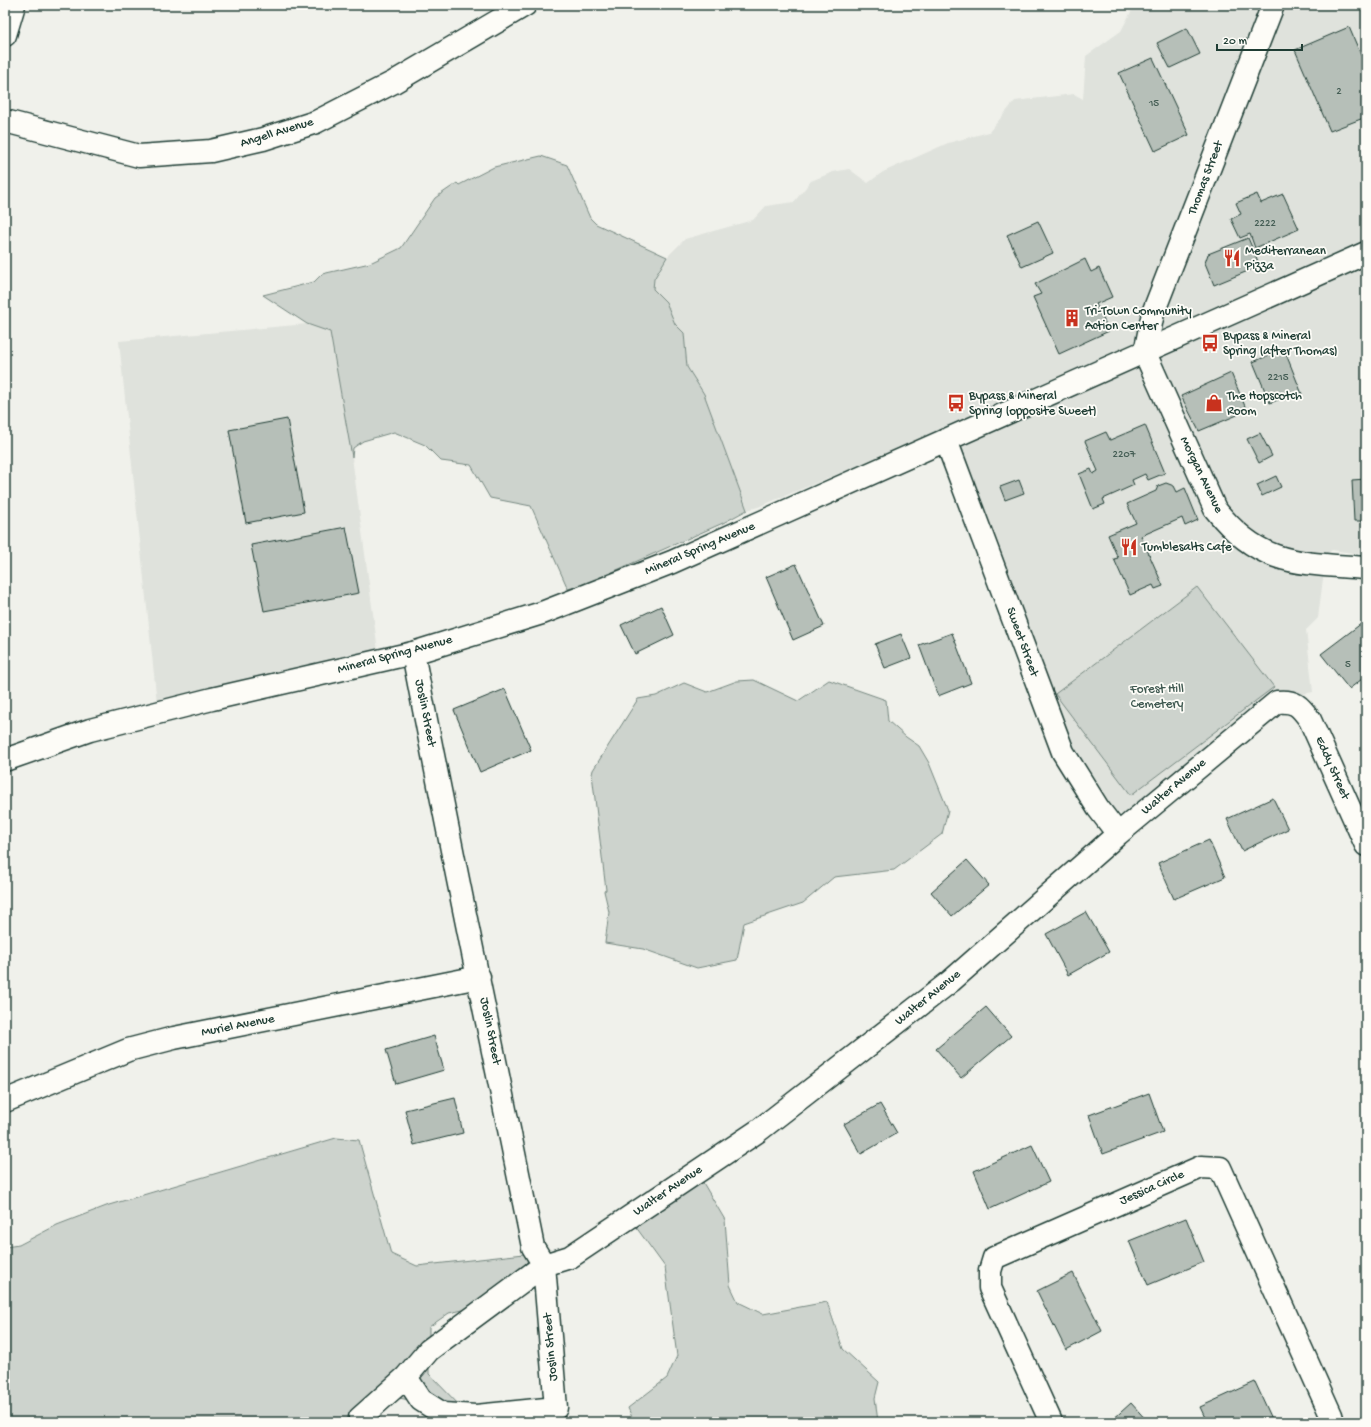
<svg xmlns="http://www.w3.org/2000/svg" width="1371" height="1427" font-family="'Gochi Hand',sans-serif">
<rect width="100%" height="100%" fill="#f0f1eb"/>
<filter id="ink" filterUnits="userSpaceOnUse"><feTurbulence type="fractalNoise" baseFrequency=".025" numOctaves="2"/><feDisplacementMap in="SourceGraphic" scale="8" xChannelSelector="R" yChannelSelector="G"/><feConvolveMatrix kernelMatrix="1 2 1 2 8 2 1 2 1" color-interpolation-filters="sRGB"/></filter>
<g filter="url(#ink)">
<path fill="#dfe2dc" d="M1142,5h224v550l-34,-5 -6,5 -8,63 -12,12 7,62 -15,3 -21,-4 -155,124 -10,-7 -37,-47 -133,-330 -184,76 -11,3 -43,-116 -17,-27 -3,-34 -9,-9 -9,-22 -13,-13 1,-10 13,-22 18,-18 68,-19 13,-14 28,-4 17,-21 22,-9 16,-3 19,14 15,-11 65,-29 41,-11 26,-31 59,-7 9,5 3,-43 35,-25 11,-21z
M307,324l23,8 22,125 26,194 -221,52 -38,-362z"/>
<path fill="#cdd3cd" stroke="#768880" d="M541,156l26,9 23,53 6,6 71,33 -13,22 -1,10 13,13 9,22 9,9 3,34 17,27 43,116 -24,13 -140,62 -15,4 -37,-83 -41,-8 -19,-33 -30,-4 -16,-16 -31,-13 -31,9 -10,7 -1,9 -22,-125 -23,-8 -44,-29 51,-13 8,-8 48,-11 31,-15 34,-50 22,-15 2,2 35,-18z
M1197,587l77,100 -143,108 -76,-101z
M754,680l44,21 31,-21 57,20 2,21 18,16 13,9 10,17 19,47 -6,24 -48,36 -60,7 -31,26 -59,20 -7,37 -40,8 -54,-19 -38,-6 4,-31 -5,-21 2,-1 -14,-116 1,-4 45,-71 18,-3 28,-13 23,9 30,-11z
M336,1138l23,2 32,114 26,12 116,-13 -33,49 -51,11 -20,14v47l36,37 -71,-14 -37,25h-352v-175l14,-2 38,-20 52,-20z
M692,1164l33,56 5,65 8,17 25,12 64,-12 16,47 36,33 -4,16 3,24h-244l-6,-14 39,-30 10,-22 -12,-89 -40,-55 2,-7 51,-35z"/>
<path fill="#b6bfb8" stroke="#1f3d34" d="M1349,27l17,40v50l-36,14 -35,-81z
M1187,28l13,26 -30,14 -13,-25z
M1153,58l36,77 -34,16 -36,-78z
M1257,194l4,9 22,-9 16,35 -44,19 -5,-14 -10,4 -9,-19 10,-5 -5,-11z
M1038,221l15,32 -31,14 -15,-32z
M1248,238l12,28 -46,19 -9,-22 3,-9z
M1085,259l6,13 8,-4 13,29 -16,7 13,27 -50,23 -26,-57 8,-3 -6,-10z
M1284,349l18,45 -15,6 -2,-3 -15,6 -17,-41z
M1231,373l16,38 -48,20 -18,-35z
M287,419l17,93 -58,11 -17,-93z
M1145,425l20,48 -17,7 -3,-6 -13,6 2,5 -31,14 2,5 -12,5 -14,-35 12,-5 2,5 5,-3 -13,-30 21,-9 4,8z
M1260,433l12,23 -13,7 -12,-24z
M1276,476l5,11 -19,9 -5,-11z
M1366,479v42h-12l-2,-41z
M1019,480l5,13 -19,7 -5,-13z
M1166,483l8,3 3,6 8,-4 13,32 -13,6 -3,-8 -41,18 22,50 -8,3 -2,-4 -23,10 -16,-36 4,-1 -10,-23 28,-12 -9,-19 29,-13 2,-5z
M346,527l13,66 -95,18 -13,-66z
M796,564l28,62 -31,14 -27,-63z
M661,606l13,29 -39,19 -14,-29z
M1366,620v56l-17,13 -28,-35z
M952,633l19,50 -33,13 -19,-51z
M901,634l10,24 -26,10 -10,-24z
M505,689l26,61 -51,22 -26,-62z
M1273,798l15,31 -46,22 -15,-32z
M1209,840l16,37 -51,22 -16,-36z
M967,860l22,25 -37,31 -21,-24z
M1086,912l23,40 -41,23 -22,-41z
M986,1007l25,29 -50,42 -25,-29z
M434,1036l10,34 -48,14 -10,-34z
M1149,1093l14,39 -60,22 -14,-39z
M455,1098l8,35 -49,12 -9,-35z
M880,1104l17,29 -36,21 -17,-30z
M1032,1145l17,37 -59,27 -16,-38z
M1186,1218l18,44 -56,23 -19,-44z
M1073,1273l29,58 -36,19 -29,-59z
M1255,1382l18,39 -66,1 -7,-15z
M1131,1403l17,19h-38z"/>
<g fill="none" stroke-linecap="round" stroke-linejoin="round">
<g stroke="#1f3d34" stroke-width="25">
<path id="minor" d="M1273,5l-120,308 -8,40 70,156c45,57 83,54 151,59
M5,35l9,-30
M5,121l134,35 72,-5 52,-12 53,-17 78,-40 131,-77
M946,440l117,312 35,56 20,26
M413,653c38,198 80,396 120,594l11,18 12,143 -80,8 -33,-2 -22,-14 -15,-23 23,-27 115,-85 26,-8 188,-126 193,-150 167,-147 159,-132c18,-2 23,4 33,18l56,125
M5,1101l123,-51 46,-12 305,-61
M360,1418l46,-41
M1051,1422l-61,-134v-17l4,-13 207,-91 19,1 111,247 2,7"/>
</g>
<g stroke="#1f3d34" stroke-width="25">
<path id="major" d="M5,760l85,-30 122,-31 201,-46 129,-40 130,-51 694,-309"/>
</g>
<use href="#minor" stroke="#fdfcf7" stroke-width="22"/>
<use href="#major" stroke="#fdfcf7" stroke-width="22"/>
</g>
</g>
<defs>
<g id="restaurant-bare" transform="scale(1.38)"><path d="M-5-6h1v4h1v-4h1v4h1v-4h1v5L-1.5 .5V6h-2V.5L-5-1ZM5-6V6H3V1.5H1.5Q1.5-4 5-6Z" fill="#c8321e" stroke="#fdfcf7" stroke-width="2.5" paint-order="stroke"/></g>
<g id="building-bare" transform="scale(1.38)"><path d="M-4-6H4V6H1V3H-1V6H-4ZM-2.5-4.3h1.7v1.8h-1.7ZM.8-4.3h1.7v1.8H.8ZM-2.5-1h1.7V.8h-1.7ZM.8-1h1.7V.8H.8Z" fill="#c8321e" stroke="#fdfcf7" stroke-width="2.5" paint-order="stroke"/></g>
<g id="bus-bare" transform="scale(1.38)"><path d="M-5-6H5V4H4V6H2V4H-2V6H-4V4H-5ZM-3.5-4V0h7V-4ZM-3.5 1.2v1.5H-2V1.2ZM2 1.2v1.5H3.5V1.2Z" fill="#c8321e" stroke="#fdfcf7" stroke-width="2.5" paint-order="stroke"/></g>
<g id="shop-bare" transform="scale(1.38)"><path d="M-5-2.5h2.3a2.7 3.5 0 0 1 5.4 0H5L5.5 6h-11ZM-1.5-2.5h3a1.5 2.3 0 0 0-3 0Z" fill="#c8321e" stroke="#fdfcf7" stroke-width="2.5" paint-order="stroke"/></g>
</defs>
<g fill-rule="evenodd">
<use href="#restaurant-bare" x="1232" y="258"/>
<use href="#building-bare" x="1072" y="318"/>
<use href="#bus-bare" x="1210" y="343"/>
<use href="#bus-bare" x="956" y="403"/>
<use href="#shop-bare" x="1214" y="403"/>
<use href="#restaurant-bare" x="1129" y="547"/>
</g>
<g text-anchor="middle" dominant-baseline="central" stroke-width="3.5" stroke-linejoin="round" paint-order="stroke">
<g font-size="11" fill="#455e55">
<text x="1339" y="92">2</text>
<text x="1154" y="104">15</text>
<text x="1265" y="224">2222</text>
<text x="1278" y="378">2215</text>
<text x="1124" y="455">2207</text>
<text x="1348" y="665">5</text>
</g>
<g font-size="13" fill="#1f3d34" stroke="#fdfcf7">
<text transform="translate(277 133) rotate(-17)">Angell Avenue</text>
<text transform="translate(1206 178) rotate(-69)">Thomas Street</text>
<text transform="translate(1201 475) rotate(64)">Morgan Avenue</text>
<text transform="translate(700 549) rotate(-23)">Mineral Spring Avenue</text>
<text transform="translate(1022 642) rotate(70)">Sweet Street</text>
<text transform="translate(395 655) rotate(-15)">Mineral Spring Avenue</text>
<text transform="translate(425 713) rotate(79)">Joslin Street</text>
<text transform="translate(1332 768) rotate(66)">Eddy Street</text>
<text transform="translate(1174 787) rotate(-40)">Walter Avenue</text>
<text transform="translate(928 998) rotate(-39)">Walter Avenue</text>
<text transform="translate(238 1026) rotate(-11)">Muriel Avenue</text>
<text transform="translate(490 1031) rotate(79)">Joslin Street</text>
<text transform="translate(1152 1188) rotate(-24)">Jessica Circle</text>
<text transform="translate(668 1191) rotate(-34)">Walter Avenue</text>
<text transform="translate(551 1347) rotate(-95)">Joslin Street</text>
</g>
<g font-size="13" fill="#1f3d34" stroke="#fdfcf7" text-anchor="start">
<text x="1245" y="251">Mediterranean<tspan x="1245" dy="15">Pizza</tspan></text>
<text x="1085" y="311">Tri-Town Community<tspan x="1085" dy="15">Action Center</tspan></text>
<text x="1223" y="336">Bypass &amp; Mineral<tspan x="1223" dy="15">Spring (after Thomas)</tspan></text>
<text x="969" y="396">Bypass &amp; Mineral<tspan x="969" dy="15">Spring (opposite Sweet)</tspan></text>
<text x="1227" y="396">The Hopscotch<tspan x="1227" dy="15">Room</tspan></text>
<text x="1142" y="547">Tumblesalts Cafe</text>
</g>
<g font-size="13" fill="#425b53" stroke="#fdfcf7">
<text x="1157" y="689">Forest Hill<tspan x="1157" dy="15">Cemetery</tspan></text>
</g>
</g>
<rect width="1371" height="1427" fill="none" stroke="#fdfcf7" stroke-width="20"/>
<rect x="10" y="10" width="1351" height="1407" fill="none" stroke="#1f3d34" stroke-width="1.5" filter="url(#ink)"/>
<path d="M1217 44v6h85v-6" fill="none" stroke="#1f3d34" stroke-width="2"/>
<text x="1223" y="44" font-size="12" fill="#1f3d34" stroke="#fdfcf7" stroke-width="3" paint-order="stroke">20 m</text>
</svg>
